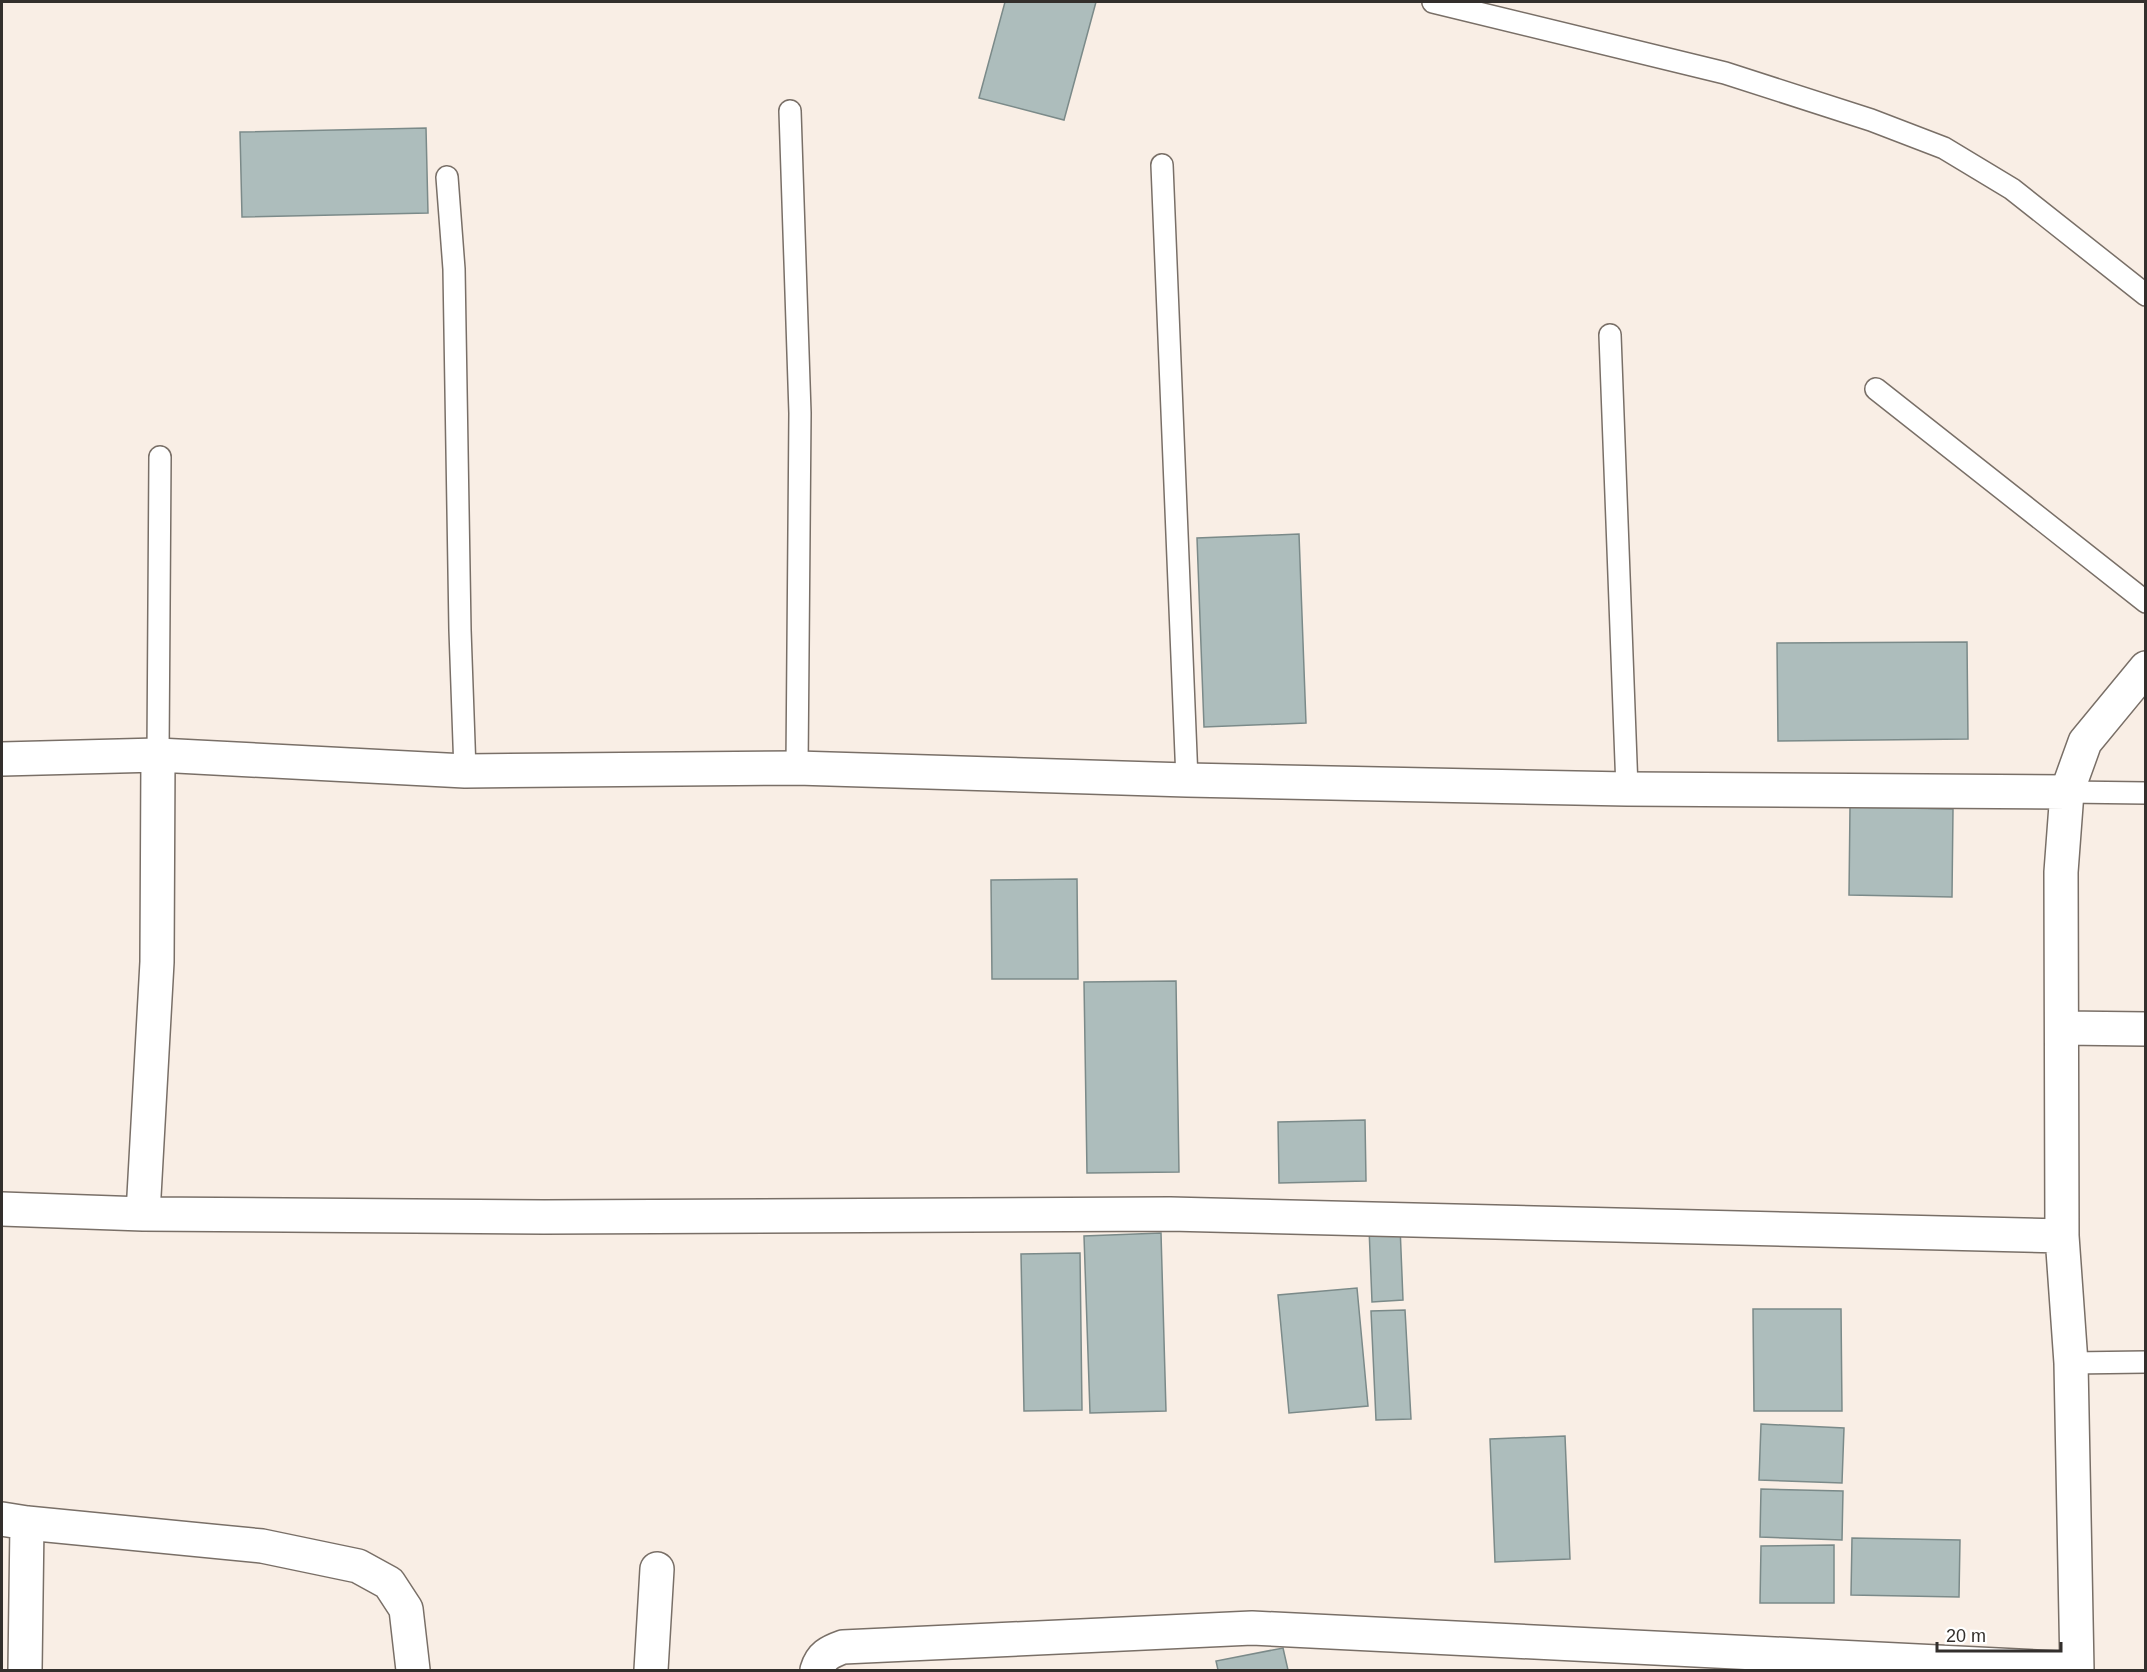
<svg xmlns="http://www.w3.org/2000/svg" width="2147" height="1672" font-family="Arial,sans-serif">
<rect width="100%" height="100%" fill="#f9eee5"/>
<path fill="#adbdbc" stroke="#7b8a89" stroke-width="1.5" d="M1005,2h91l-32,118 -85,-22z
M426,128l2,85 -186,4 -2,-85z
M1299,534l7,189 -102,4 -7,-189z
M1967,642l1,97 -190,2 -1,-98z
M1850,807l103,2 -1,88 -103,-2z
M1077,879l1,100h-86l-1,-99z
M1176,981l3,191 -92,1 -3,-191z
M1365,1120l1,61 -87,2 -1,-61z
M1400,1226l3,74 -31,2 -3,-74z
M1161,1233l5,178 -76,2 -6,-177z
M1080,1253l2,157 -58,1 -3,-157z
M1357,1288l11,118 -79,7 -11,-118z
M1753,1309h88l1,102h-88z
M1405,1310l6,109 -35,1 -5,-109z
M1761,1424l83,4 -2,55 -83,-3z
M1565,1436l5,123 -75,3 -5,-123z
M1761,1489l82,2 -1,49 -82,-3z
M1852,1538l108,2 -1,57 -108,-2z
M1834,1545v58h-74l1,-57z
M1283,1648l5,22h-70l-2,-9z"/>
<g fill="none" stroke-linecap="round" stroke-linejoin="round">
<g stroke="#796f67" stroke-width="24">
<path id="service" d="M1433,2l292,71 146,47 73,28 68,41 134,106
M790,111l10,302 -3,355
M1162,165l25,615
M447,177l7,92 6,361 5,141
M1610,335l17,454
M1876,389l270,213
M158,755l2,-298
M2067,792l79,1
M2071,1363l75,-1"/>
</g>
<g stroke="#796f67" stroke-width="36">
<path id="minor" d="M2,759l156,-4 307,16 332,-3 390,12 440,9 440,3
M2063,1028l83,1
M2,1209l141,5 401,3 626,-3 892,22
M143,1214l14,-252 1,-207
M2,1519l25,4 235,23 96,20 31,17 17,26 7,61
M25,1670l2,-147
M651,1670l6,-101
M817,1670c4,-14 12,-18 26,-23l409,-19 825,41
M2077,1670l-6,-307 -9,-127 -1,-364 6,-80 18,-50 61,-74"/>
</g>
<use href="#service" stroke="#fff" stroke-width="21"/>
<use href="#minor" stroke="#fff" stroke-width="33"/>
</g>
<rect width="2147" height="1672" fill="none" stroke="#332f2c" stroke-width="6"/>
<path d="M1937 1642v9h124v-9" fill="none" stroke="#332f2c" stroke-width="3"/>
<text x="1946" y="1642" font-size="18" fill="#332f2c" stroke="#ffffff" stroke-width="4.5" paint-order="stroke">20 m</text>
</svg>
